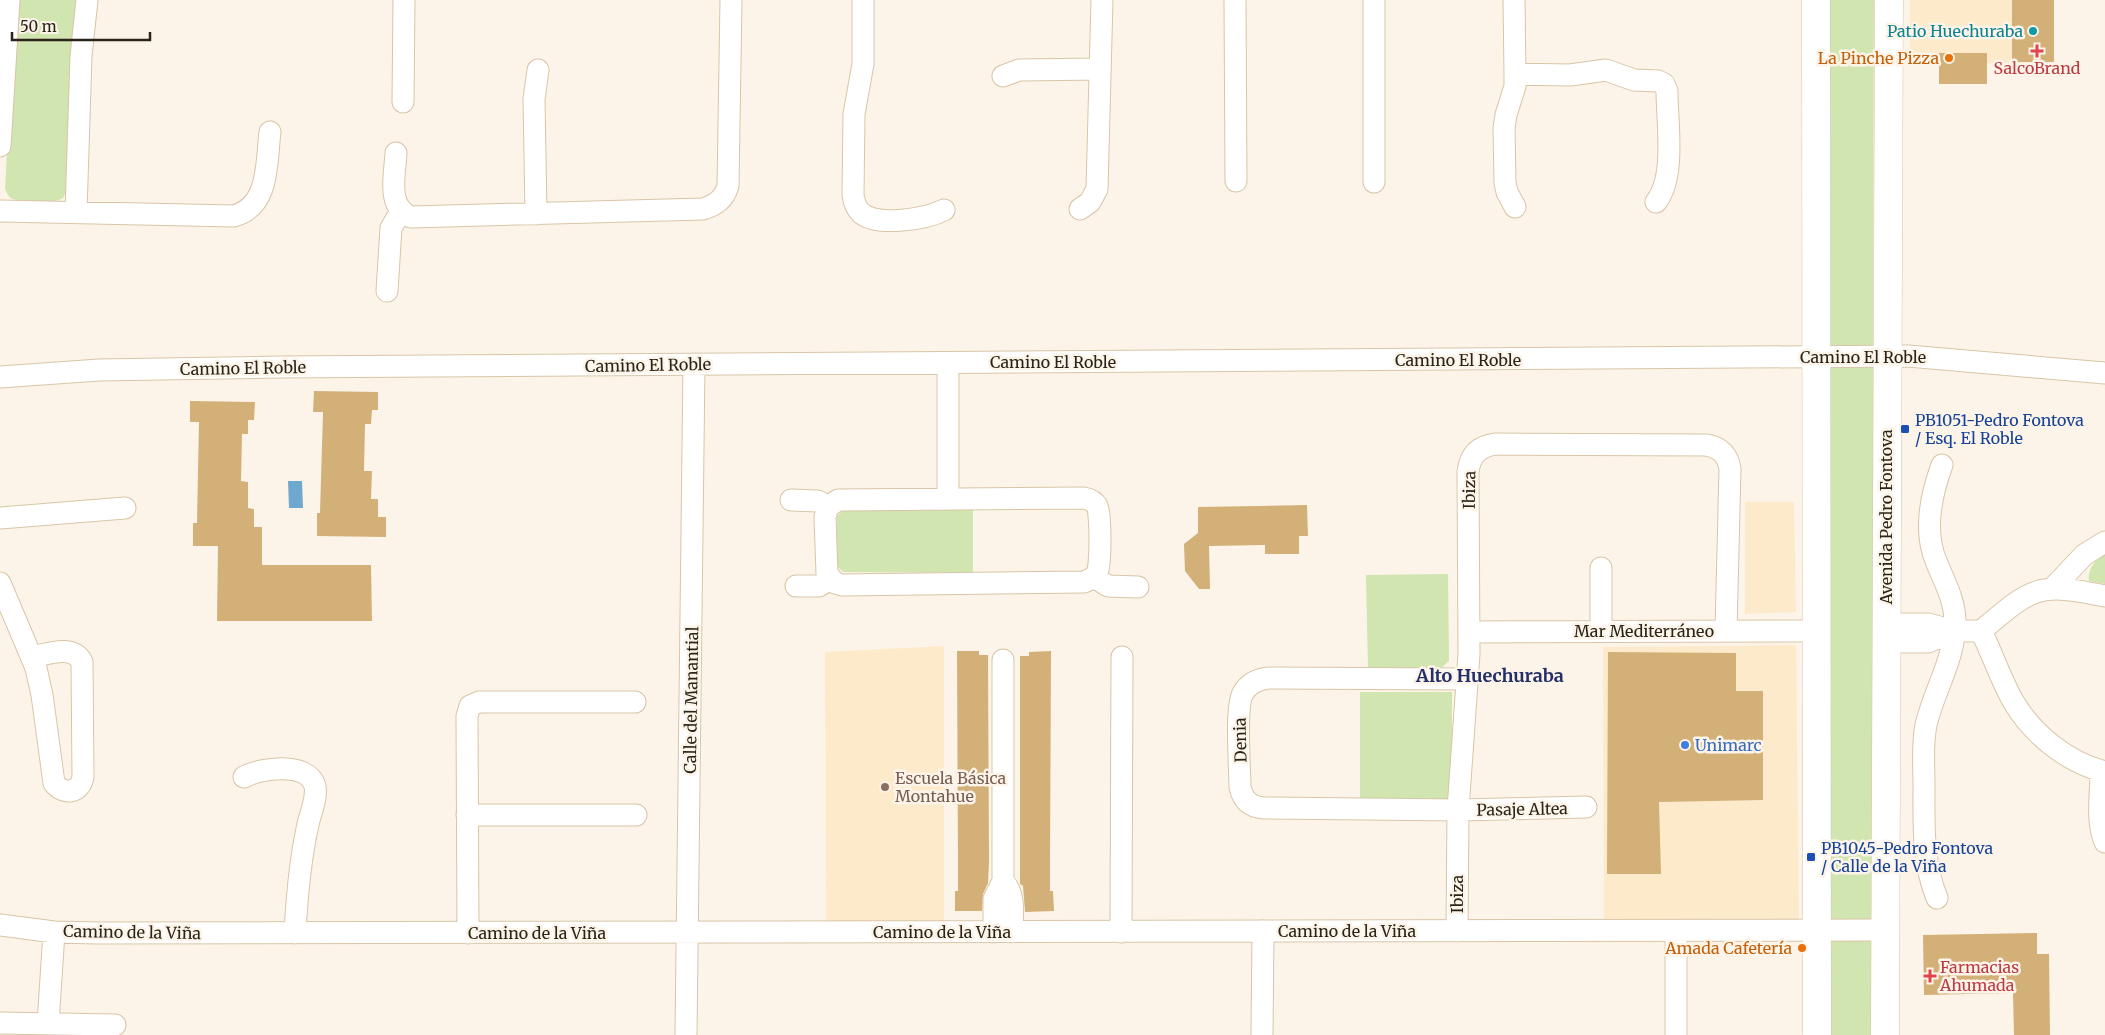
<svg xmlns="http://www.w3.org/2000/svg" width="2105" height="1035" font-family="Merriweather,serif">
<rect width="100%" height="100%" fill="#fcf4e8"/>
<path fill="#fdeacb" d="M1910,0h144v62l-144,3z
M1745,502h49l2,110 -51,2z
M1796,645l3,277h-195l-1,-275z
M944,646v276l-118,1 -1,-271z"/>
<path fill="#d0e5af" d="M15,0h61l-8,188 -5,10c-10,6 -44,6 -54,-1l-4,-8z
M1823,0h51l-1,345 -50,2z
M1873,364v671h-47l-4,-669z
M845,509l128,1v63l-130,-1 -6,-6v-50z
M2105,553v31l-16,-3c-2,-12 7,-22 16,-28z
M1448,574l1,87 -8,7 -73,1 -2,-94z
M1360,692h92v110h-92z"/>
<path fill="#6fa8cf" d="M288,481h14l1,27h-14z"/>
<path fill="#d2b078" d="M2012,0h42v62h-42z
M1939,53h48v31h-48z
M314,391l64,1v18h-6l-1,14h-6l-1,47h8l-1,28h7v18h8v20l-69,-1v-23h3l3,-101h-10z
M190,401l65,1 -1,18h-6v14h-6l-1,47 7,1v26l6,1v18h8v38h109l1,56h-155l1,-75h-25v-23h4l2,-101h-9z
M1307,505l1,31h-9v18h-34v-9l-56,1 1,43h-11l-14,-18 -1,-27 14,-11v-26z
M957,651h22v4h9l1,207 -1,21 -5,11 -1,17h-27v-20h3v-25z
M1051,651l-1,212v28h3l1,20 -29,1 -2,-26 -3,-2v-228h9v-4z
M1608,652l128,1v38h27v109l-104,2 2,72h-54z
M2037,933v21h12l1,81h-36l-1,-42 -89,2 -1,-60z"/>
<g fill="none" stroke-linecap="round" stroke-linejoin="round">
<g stroke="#d9c5a7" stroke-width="23">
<path id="street" d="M863,0v64l-9,50 -1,81c1,7 3,13 8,18 16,14 65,6 83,-3
M1235,0l1,181
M1514,0l1,74v12l-9,29 -2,13 1,55 2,9 8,15
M1515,74l55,1 36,-5 28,10 24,1 6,3 3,7c0,32 9,86 -11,111
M1003,76l16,-6 81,-1
M403,102l1,-102
M0,146l9,-146
M396,153c-1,22 -10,54 15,64l292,-8c13,-4 21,-10 25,-23l3,-186
M1374,182v-182
M1080,209l10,-7 7,-13 5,-189
M0,211l234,5c36,-10 32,-53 36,-84
M76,212l5,-156 6,-56
M536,214l-2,-115 4,-29
M387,291l4,-63 10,-17
M948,363v135
M0,377l99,-7 182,-3 1627,-11 197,17
M1084,498c5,1 10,3 13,8 4,7 4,60 0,67 -3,5 -8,7 -13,9l-242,3 -7,-2 -8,-9 -2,-57 3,-10 10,-7z
M791,500l27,1 10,6
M0,518l125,-10
M1601,568v63
M1094,577l14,9 30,1
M0,583l36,85 6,27 12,88c9,12 26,11 29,-6l-1,-115c-9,-18 -34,-8 -50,-5
M796,586h23l11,-7
M2053,588l31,-33 21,-13
M1886,624h42l26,7h27c52,-44 56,-49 124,-35
M1981,631c11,22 20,49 32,70 20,34 54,61 92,71
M1469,632l349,-1
M1886,642h42l26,-11
M1467,679l-198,-1c-11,1 -20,5 -26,15 -8,14 -3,75 -3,94 3,14 11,20 24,21l194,2 128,-3
M2101,771c0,23 -5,50 4,71
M244,777c16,-9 64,-16 71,9 2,10 -3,24 -6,34 -9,38 -12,74 -14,113
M467,815h169
M1003,881c13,14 9,33 9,51
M1937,898c-15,-36 -13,-74 -13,-113 0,-20 -2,-41 2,-60 8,-35 29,-66 29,-103 0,-22 -11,-41 -19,-61 -13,-31 -5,-66 6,-96
M0,925l54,7 43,1 1788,-3
M1457,931l1,-121 11,-156 -1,-182c2,-17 11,-26 28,-28l210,1c14,2 22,10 24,24l-4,162
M1676,931v104
M994,932v-33l9,-18v-221
M1121,932l1,-275
M468,933l-1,-217 3,-10 9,-4h156
M0,1023l115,2
M48,1024l6,-92
M686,1035l8,-671
M1262,1035l1,-104"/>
</g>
<g stroke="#d9c5a7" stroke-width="29">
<path id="secondary" d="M1816,0l1,1035
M1885,1035l4,-1035"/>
</g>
<use href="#street" stroke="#fff" stroke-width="21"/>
<use href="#secondary" stroke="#fff" stroke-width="28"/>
</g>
<circle fill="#0f9aa8" stroke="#fcf4e8" stroke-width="2" cx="2033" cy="31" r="5"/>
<g fill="#e0444e" stroke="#fcf4e8" stroke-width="2">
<path d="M2034.5 43.5h5v5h5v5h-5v5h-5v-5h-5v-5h5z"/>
<path d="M1927.5 968.5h5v5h5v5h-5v5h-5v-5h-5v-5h5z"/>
</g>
<g fill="#e8710a" stroke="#fcf4e8" stroke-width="2">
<circle cx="1949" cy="58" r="5"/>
<circle cx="1802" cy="948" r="5"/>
</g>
<g fill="#1a4fb4" stroke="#fcf4e8" stroke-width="2">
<rect x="1900" y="424" width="10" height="10" rx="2.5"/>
<rect x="1806" y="852" width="10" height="10" rx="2.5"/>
</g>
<circle fill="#3f7fe0" stroke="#fcf4e8" stroke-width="2" cx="1685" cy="745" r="5"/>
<circle fill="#8d6e63" stroke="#fcf4e8" stroke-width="2" cx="885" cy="787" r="5"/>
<g text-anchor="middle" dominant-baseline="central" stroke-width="5" stroke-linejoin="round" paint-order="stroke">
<g font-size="16" fill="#0d838f" stroke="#fcf4e8" text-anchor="end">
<text x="2023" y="31">Patio Huechuraba</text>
</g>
<g font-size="16" fill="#c56008" stroke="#fcf4e8" text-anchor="end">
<text x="1939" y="58">La Pinche Pizza</text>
<text x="1792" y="948">Amada Cafetería</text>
</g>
<g font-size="16" fill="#be3a42" stroke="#fcf4e8">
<text x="2037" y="68">SalcoBrand</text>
<text x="1940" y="967" text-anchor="start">Farmacias<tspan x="1940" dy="18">Ahumada</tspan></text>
</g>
<g font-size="16" fill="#2a2317" stroke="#fcf4e8">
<text x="1863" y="357">Camino El Roble</text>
<text x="1458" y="360">Camino El Roble</text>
<text x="1053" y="362">Camino El Roble</text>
<text transform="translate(648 365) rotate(-1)">Camino El Roble</text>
<text transform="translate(243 368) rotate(-1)">Camino El Roble</text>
<text transform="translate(1469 490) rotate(-89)">Ibiza</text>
<text transform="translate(1886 517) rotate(-90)">Avenida Pedro Fontova</text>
<text x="1644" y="631">Mar Mediterráneo</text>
<text transform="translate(691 700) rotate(-89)">Calle del Manantial</text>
<text transform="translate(1240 740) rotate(-91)">Denia</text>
<text transform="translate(1522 809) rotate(-1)">Pasaje Altea</text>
<text transform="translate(1457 894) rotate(-90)">Ibiza</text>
<text x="1347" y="931">Camino de la Viña</text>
<text transform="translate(132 932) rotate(1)">Camino de la Viña</text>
<text x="942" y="932">Camino de la Viña</text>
<text x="537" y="933">Camino de la Viña</text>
</g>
<g font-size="16" fill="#164399" stroke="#fcf4e8" text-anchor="start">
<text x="1915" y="420">PB1051-Pedro Fontova<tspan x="1915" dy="18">/ Esq. El Roble</tspan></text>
<text x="1821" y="848">PB1045-Pedro Fontova<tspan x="1821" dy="18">/ Calle de la Viña</tspan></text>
</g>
<g font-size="16" fill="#366cbe" stroke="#fcf4e8" text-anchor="start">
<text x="1695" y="745">Unimarc</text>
</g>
<g font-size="16" fill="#785e54" stroke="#fcf4e8" text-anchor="start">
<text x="895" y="778">Escuela Básica<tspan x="895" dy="18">Montahue</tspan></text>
</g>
<g font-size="18" font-weight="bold" fill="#242f68" stroke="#fcf4e8">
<text x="1490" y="675">Alto Huechuraba</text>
</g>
</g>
<path d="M12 32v8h138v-8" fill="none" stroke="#2a2317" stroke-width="2.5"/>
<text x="20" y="32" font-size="15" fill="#2a2317" stroke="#fcf4e8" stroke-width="4" paint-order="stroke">50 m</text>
</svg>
